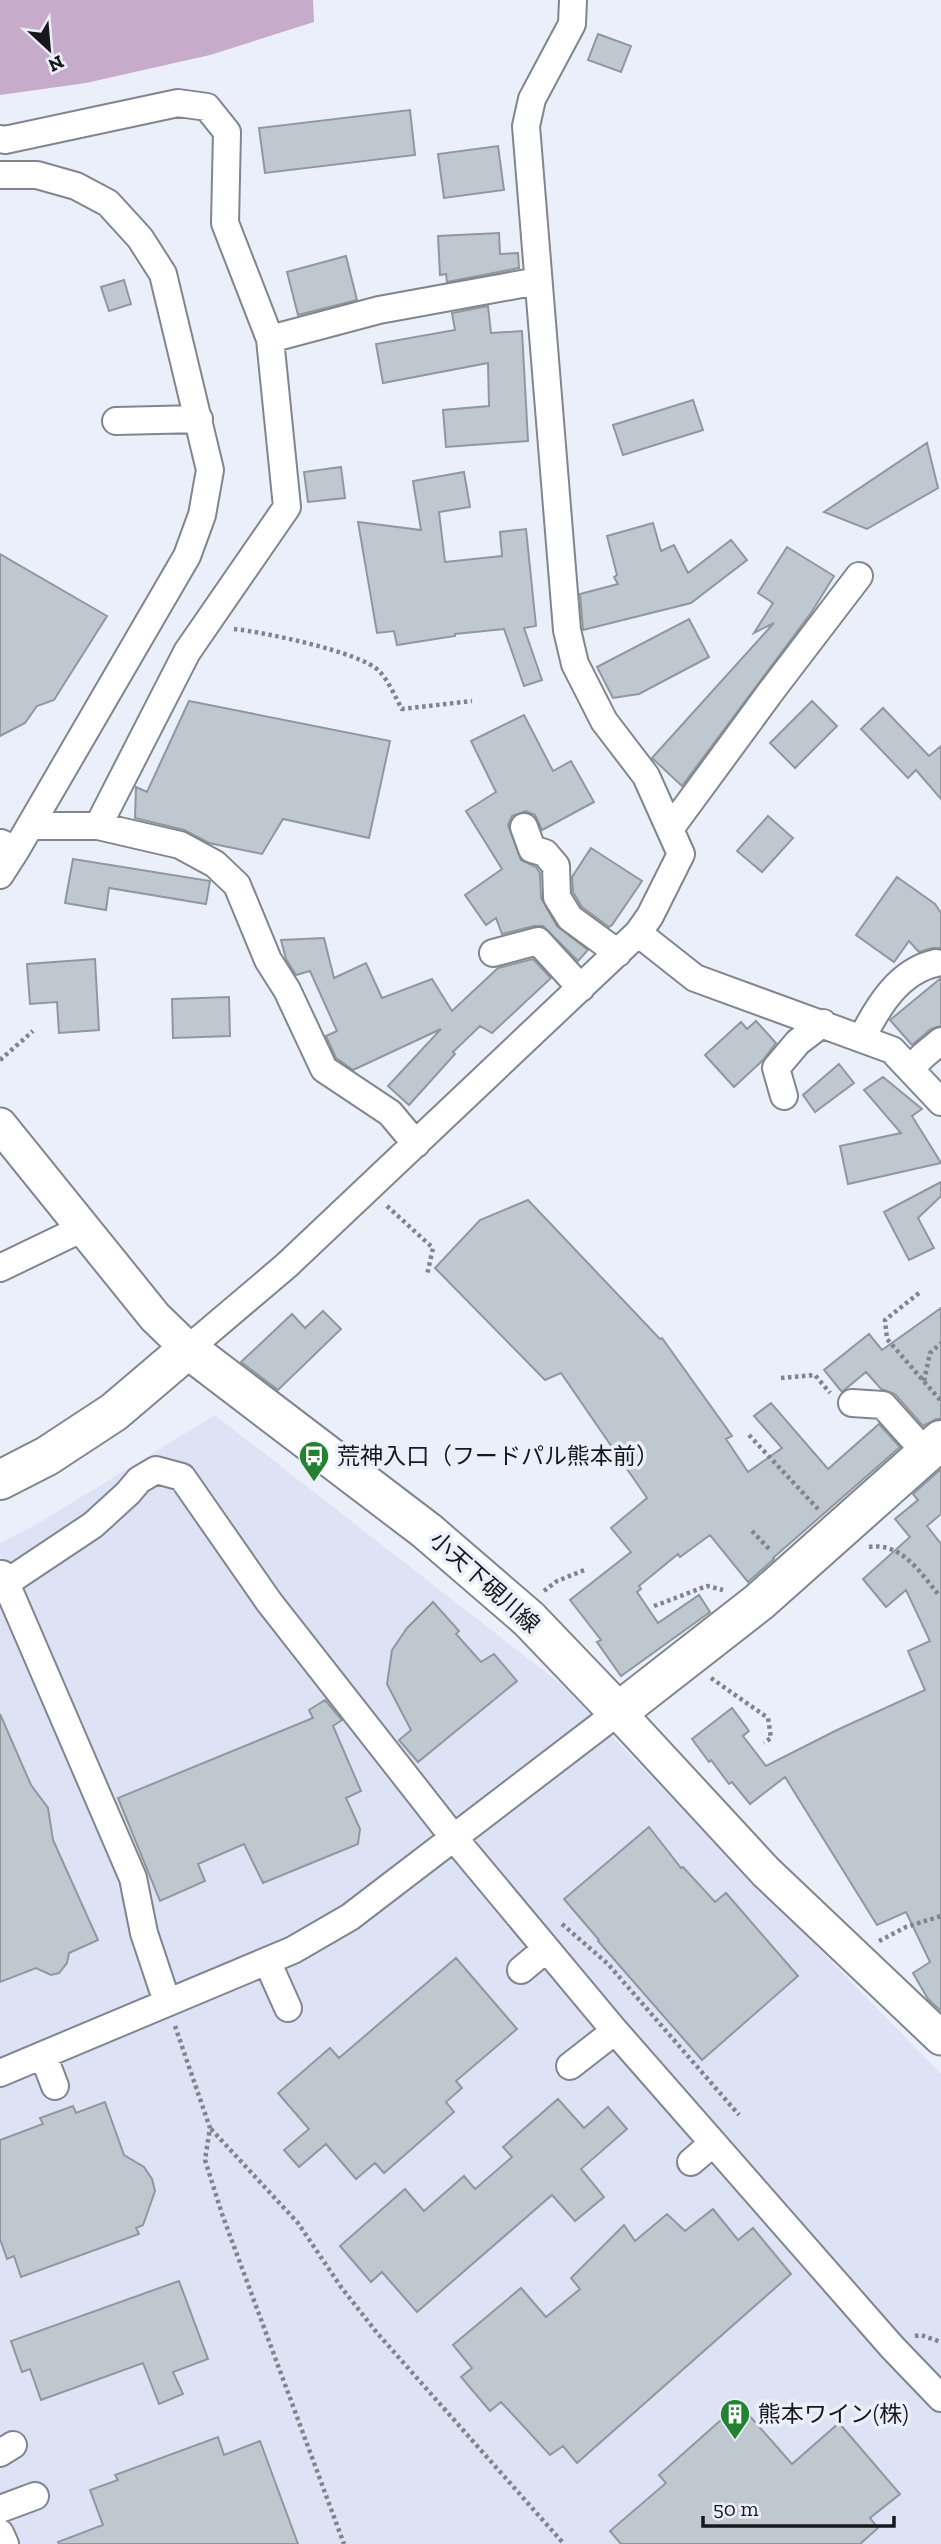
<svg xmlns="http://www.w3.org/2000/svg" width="941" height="2544" font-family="'Zilla Slab','Noto Sans JP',serif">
<rect width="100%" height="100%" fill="#ebeffa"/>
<path fill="#dde3f4" d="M215,1415l347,270 379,389v470h-941v-1001l39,-20z"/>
<path fill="#c6abcb" d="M0,0h313l1,22 -104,33 -124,28 -86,12z"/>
<path fill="#bfc7cf" stroke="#8f989f" stroke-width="2" d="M598,34l33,12 -10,26 -33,-12z
M410,110l5,45 -150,18 -6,-45z
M498,146l6,44 -60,8 -6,-44z
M499,233l1,21 18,-1 1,15 -72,14 -1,-8 -6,1 -2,-39z
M346,256l11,44 -59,15 -11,-43z
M124,280l7,24 -22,7 -8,-24z
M488,306l3,27 31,-2 6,110 -82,6 -3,-37 46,-4 -1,-43 -105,20 -7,-39 79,-14 -3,-17z
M693,400l10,30 -80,25 -10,-30z
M927,443l11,45 -71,41 -43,-17z
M341,467l4,31 -37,4 -4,-30z
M464,472l6,35 -31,5 6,50 57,-6 -2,-24 26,-3 10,97 -12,2 18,52 -18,6 -20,-57 -49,5v2l-58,9 -3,-14 -17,2 -19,-111 63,8 -8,-49z
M653,523l8,28 13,-6 14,28 43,-33 16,20 -56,43 -108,27 -3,-36 38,-10 -4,-7 3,-2 -10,-39z
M787,547l47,29 -23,37 -129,173 -30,-28 122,-135 -20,10 19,-30 -15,-10z
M0,554l107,62 -53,84 -17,6 -12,17 -25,13z
M689,619l20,38 -70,37 -26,4 -16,-31z
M189,701l201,40 -21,97 -86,-19 -21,35 -53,-11 -25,-13 -49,-12 1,-31 11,5z
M812,701l25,25 -42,42 -25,-25z
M883,708l46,48 12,-10v53l-25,-29 -8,8 -47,-49z
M524,715l29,56 18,-10 23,41 -52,28 -7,-15 -9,-4 -14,5 -4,9 13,35 15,7 4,6 1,25 16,28 31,24 -10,11 -35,-35h-9l-32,8 -6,-16 -10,7 -21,-30 37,-26 -36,-58 30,-19 -25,-51z
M768,816l25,22 -31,34 -25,-21z
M591,848l51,33 -30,44 -3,2 -27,-20 -9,-15 -1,-15z
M73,859l137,22 -4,23 -97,-16 -3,22 -41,-7z
M897,877l38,27 6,9v35h-9l-13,4 -10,-11 -15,21 -38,-27z
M324,938l10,40 32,-15 16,35 50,-19 20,32 46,-43 35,-9 18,19 -59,55 -12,-7 -27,26 2,2 -46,51 -21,-19 53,-57 -88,41 -17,-12 -10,-22 11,-5 -27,-60 -14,4 -10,-16 -5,-19z
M95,959l4,71 -40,3 -2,-31 -27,2 -3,-40z
M941,978v48l-10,3 -19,16 -22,-25z
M229,997l1,39 -57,2 -1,-39z
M756,1021l20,22 -13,17 -29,27 -29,-32 36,-33 6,7z
M839,1064l15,19 -39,29 -12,-17z
M883,1077l39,32 -10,7 29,47 -93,21 -8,-38 61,-13 -37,-43z
M941,1182v14l-23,22 16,30 -25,12 -25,-48z
M528,1200l132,139 2,-1 70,98 -6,3 22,33 34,-24 -28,-32 17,-13 57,66 51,-45 21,23 -127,111 1,1 -26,23 -38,-47 -30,22 -2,-3 -39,32 2,3 -4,3 21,31 41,-28 11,17 -89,64 -24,-34 4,-2 -31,-40 61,-48 -20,-24 36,-30 -86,-125 -16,7 -110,-112 45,-48z
M941,1308v111h-5l-13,7 -28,-32 -14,-5 -15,-17 -24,20 -18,-22 45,-36 13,16z
M323,1311l18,18 -63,61 -37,-28 51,-48 13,14z
M941,1469v45l-14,12 14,18v467l-13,-12 -15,-26 17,-11 -24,-50 -29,13 -92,-148 -35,27 -18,-22 -3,2 -18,-24 -2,2 -17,-23 40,-31 17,23 -6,5 23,30 71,-36 88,-40 -17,-39 22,-10 -24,-51 -20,17 -23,-28 47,-42 -15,-18 23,-19 -5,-6z
M433,1602l26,29 -3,3 25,28 13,-8 23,27 -99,81 -19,-22 12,-10 -24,-46 5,-34 15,-22z
M325,1700l17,20 -9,6 28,65 -15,7 14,31 -2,15 -95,39 -19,-39 -46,20 7,17 -45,20 -42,-103 195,-80 -4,-8z
M0,1714l31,71 17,23 5,32 45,100 -29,13 -2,10 -8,10 -8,2 -15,-7 -36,14z
M649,1827l32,41 2,-1 32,35 11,-9 72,83 -96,84 -104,-119 1,-1 -35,-41z
M456,1958l61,71 -61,52 6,7 -16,14 8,10 -70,61 -9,-10 -19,16 -30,-35 -27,23 -15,-17 25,-21 -31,-36 52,-45 9,10z
M558,2099l26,29 24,-21 19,22 -46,40 23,28 -29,24 -23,-26 -135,117 -35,-40 -11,10 -31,-36 65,-57 19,22 40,-35 11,13 37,-32 -9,-10z
M105,2102l19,53 20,12 8,12 3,12 -12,34 -7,3 3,6 -118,43 -7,-21 -7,3 -7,-20v-99l43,-16 -3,-6 33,-12 3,7z
M713,2209l25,31 15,-12 38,46 -214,189 -14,-17 -13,9 -49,-53 -11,9 -29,-34 11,-9 -19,-23 68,-57 25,29 34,-28 -9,-11 53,-53 11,16 32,-27 18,17z
M179,2281l29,78 -35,13 10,22 -24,10 -16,-41 -102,37 -11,-31 -8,3 -11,-31z
M739,2404l53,60 47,-41 61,71 -30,24 8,10 -18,16h-239l-11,-13 56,-48 -7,-8z
M218,2437l6,18 36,-14 38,103h-239l-1,-2 45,-17 -13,-35 28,-10 -3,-5z"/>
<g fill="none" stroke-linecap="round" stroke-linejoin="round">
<g stroke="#81858e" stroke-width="30">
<path id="minor" d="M0,139l5,1 173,-37 29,4 20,25 -2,91 45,116 17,168 -100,145 -89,174
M0,175h37l39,11 32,17 32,35 23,36 47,196 -8,45 -15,41 -171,294
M270,339l109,-29 159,-29
M116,421l83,-2
M30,826h68l82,19 35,19 22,21 31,75 19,30 37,79 66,44 26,31
M524,827l8,22 13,4 11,13 1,31 13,21 48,35
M670,829l102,-139 87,-114
M0,875l16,-25 -15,-7
M638,933l57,45 197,72 49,52
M493,953l45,-12 43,47
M862,1038c16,-32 37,-67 74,-75
M910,1069l14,-14 17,-14
M784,1096l-8,-28 22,-26 25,-19
M0,1268l83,-40
M188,1349l99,-84 351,-332 12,-17 31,-62 -35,-78 -42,-55 -29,-57 -8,-34 -41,-504 6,-27 40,-75 1,-24
M852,1403l31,2 43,48
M2,1574l131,304 11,55 23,69
M0,1587l93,-62 35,-32 11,-13 17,-10 26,7 87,125 185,236 161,193 277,316 49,51
M267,1961l21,47
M521,1970l25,-21
M43,2055l12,31
M570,2066l45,-35
M0,2073l293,-123 57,-33 268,-205
M691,2162l22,-19
M0,2453l13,-8
M0,2509l35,-13
M0,2533l5,11"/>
</g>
<g stroke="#81858e" stroke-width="37">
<path id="tertiary" d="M0,1125l155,192 33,32
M618,1712l148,160 175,166"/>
</g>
<g stroke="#81858e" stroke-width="42">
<path id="secondary" d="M0,1480l47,-24 67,-44 74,-63 239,182 102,88 89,93 141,-110 182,-162"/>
</g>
<path stroke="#81848b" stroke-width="4.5" stroke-dasharray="3.5 3.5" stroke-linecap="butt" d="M234,629c29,3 127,23 145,42 10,10 16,26 23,38l70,-8
M0,1060l33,-29
M387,1206l46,42 -6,27
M919,1293l-34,27 2,19 54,62
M781,1378l34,-3 15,18
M924,1381l6,-28 11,-10
M749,1435l69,74
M752,1531l19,20
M869,1547c32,-5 51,25 69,47
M544,1591l13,-10 30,-12
M654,1606l53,-20 16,4
M711,1678l57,40 3,20 -7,5
M562,1924l46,40 131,151
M879,1941l27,-14 35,-11
M175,2026l35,102 -5,32 17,54 122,330
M211,2129l87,94 43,64 37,47 186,210
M915,2336l6,-1 20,7"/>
<use href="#minor" stroke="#fff" stroke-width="26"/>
<use href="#tertiary" stroke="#fff" stroke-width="33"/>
<use href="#secondary" stroke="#fff" stroke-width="38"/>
</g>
<defs>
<g id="bus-pin" transform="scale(1.575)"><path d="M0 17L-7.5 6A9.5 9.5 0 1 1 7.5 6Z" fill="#248131" stroke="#ebeffa"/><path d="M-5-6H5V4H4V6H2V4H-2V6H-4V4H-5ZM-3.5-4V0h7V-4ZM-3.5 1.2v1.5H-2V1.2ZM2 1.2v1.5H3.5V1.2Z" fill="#fff"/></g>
<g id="building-pin" transform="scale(1.575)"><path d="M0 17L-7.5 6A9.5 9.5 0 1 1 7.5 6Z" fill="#248131" stroke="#ebeffa"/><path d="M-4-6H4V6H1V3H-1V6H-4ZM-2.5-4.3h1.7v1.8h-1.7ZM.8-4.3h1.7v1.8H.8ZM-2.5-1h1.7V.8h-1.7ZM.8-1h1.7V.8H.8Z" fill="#fff"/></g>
</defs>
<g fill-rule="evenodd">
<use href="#bus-pin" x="314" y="1456"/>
<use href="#building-pin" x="735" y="2414"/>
</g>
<g text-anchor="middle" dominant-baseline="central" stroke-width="7" stroke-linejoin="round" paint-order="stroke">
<g font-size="23" fill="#16181b" stroke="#ebeffa" text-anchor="start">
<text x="337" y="1456">荒神入口（フードパル熊本前）</text>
<text x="758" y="2414">熊本ワイン(株)</text>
</g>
<g font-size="23" fill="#16181b" stroke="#ebeffa">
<text transform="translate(485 1582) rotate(42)">小天下硯川線</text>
</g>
</g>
<g transform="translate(49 49) rotate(154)" stroke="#ebeffa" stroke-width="5" paint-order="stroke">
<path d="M0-5L12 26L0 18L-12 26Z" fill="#16181b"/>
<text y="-10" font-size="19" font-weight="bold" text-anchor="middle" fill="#16181b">N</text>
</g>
<path d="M703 2516v10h191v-10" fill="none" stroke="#16181b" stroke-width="3.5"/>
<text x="713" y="2516" font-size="21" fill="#16181b" stroke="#ebeffa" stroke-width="5" paint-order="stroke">50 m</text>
</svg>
